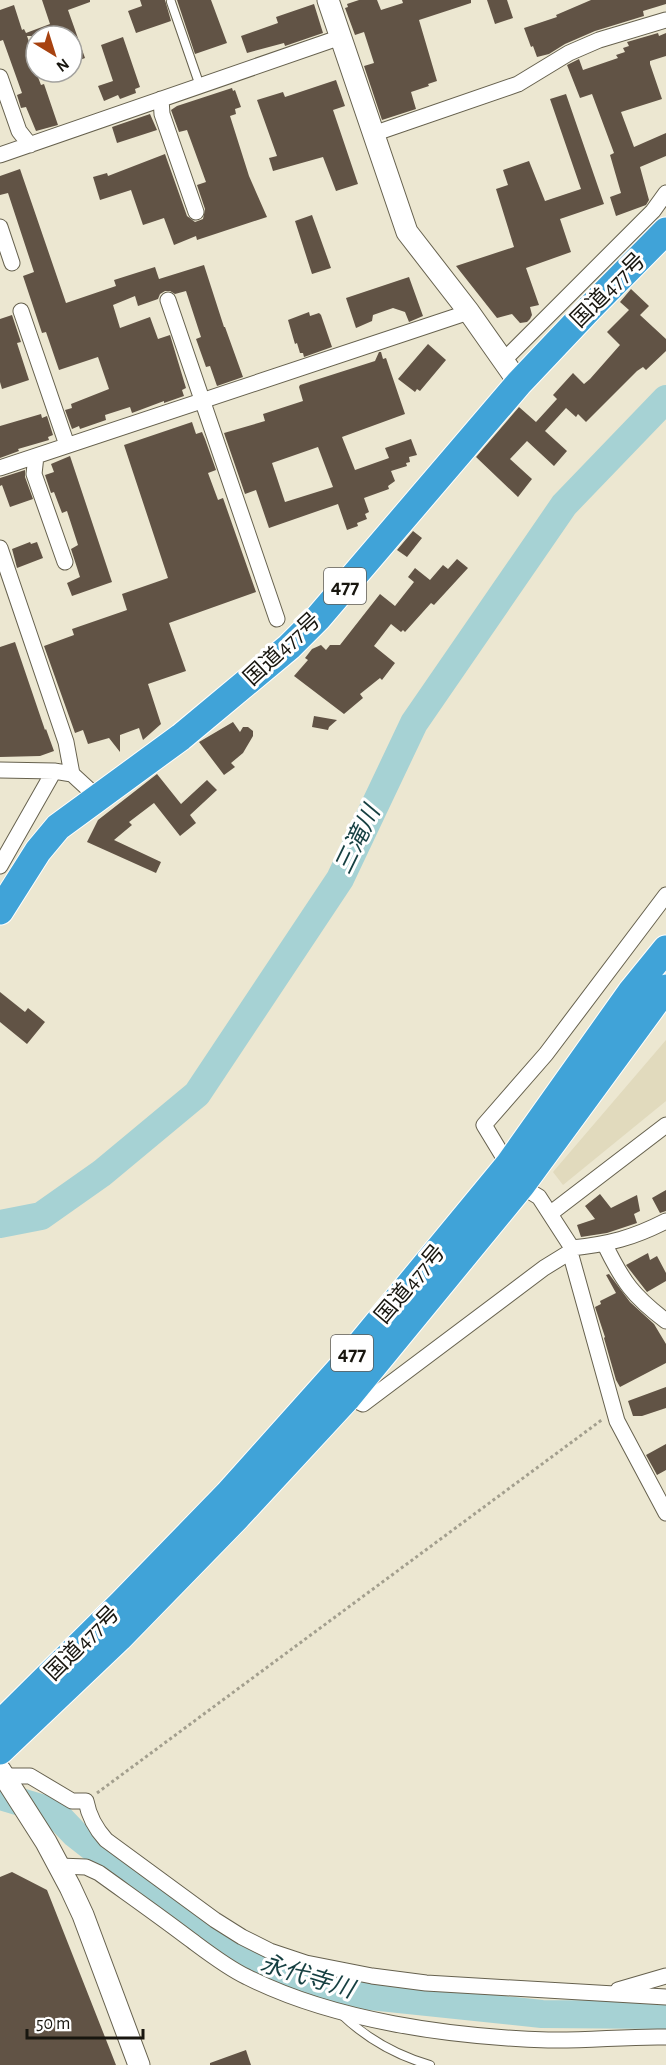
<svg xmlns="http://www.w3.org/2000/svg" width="666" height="2065" font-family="'Alegreya Sans','Noto Sans JP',sans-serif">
<rect width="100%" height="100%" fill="#ece7d1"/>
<path fill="#e1dabd" d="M666,1040v61l-103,84 -10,-13z"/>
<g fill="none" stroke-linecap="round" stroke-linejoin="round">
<path stroke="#a6d2d4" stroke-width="28" d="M0,1224l41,-8 61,-43 95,-79 143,-215 74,-156 150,-218 102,-106
M0,1796l54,16 21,22 32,25 53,37 57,43 38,24 56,20 59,13 172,18 124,1"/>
</g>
<path fill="#615345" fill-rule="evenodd" d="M42,0h48v2l-22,8 17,48 -13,5v-27h-45l9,26v10l5,13 3,-1 14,41 -22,6 -10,-24 -5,1 -4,-13 5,-2 -19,-53 -3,1v-31l14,-5 8,25 2,-1 2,4 24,-9z
M140,0h25l6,21 -35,12 -8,-22 14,-5z
M177,0h34l16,43 -32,11z
M359,0h18l4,10 22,-7 -1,-3h69v3l-52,17 18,61 -9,3 1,2 -18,6 5,17 -34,11 -18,-54 10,-3 -10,-31 -9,3 -10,-27 3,-1 -1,-3z
M487,0h20l6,18 -18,6z
M591,0h75v4l-23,7 1,5 -49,15 -30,13 -16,10 -12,3 -4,-11 -2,1 -7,-19 33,-11 -1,-2z
M314,4l9,29 -38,13 -1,-3 -37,10 -6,-17 37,-13 -2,-6z
M658,33l1,3 7,-3v23l-16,5v3l12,35 -41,13 13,35 32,-14v23l-26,11 9,33 -3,5 -30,11 -6,-19 11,-4 -11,-38 4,-2 -22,-59 -12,4 -13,-33 12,-6 4,11 35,-12 -2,-3 9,-3 -2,-4 6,-2 -2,-4z
M123,37l17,50 -5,2 1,4 -16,6 -2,-4 -14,6 -6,-15 15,-5 -12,-36z
M336,80l9,26 -12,4 25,74 -22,7 -13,-34 -50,14 -4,-13 8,-2 -20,-56 26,-8 2,5z
M232,88l1,3 2,-1 6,17 -6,2 1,5 -6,2 19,60 18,41 -70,23 -1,-4 -22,9 -10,-27 -21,7 -12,-35 -31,10 -7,-23 14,-4 1,3 57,-22 22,62 8,6 8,-3 2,-10 -8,-24 9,-3 -19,-52 -8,2 -8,-22 6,-4z
M566,94l38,110 -44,15 11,33 -45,16 13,37 -9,2 2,8 -2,4 -3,3 -7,1 -8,-9 -15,4 -41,-52 58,-19 -18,-58 12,-4 -5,-15 26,-9 16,40 36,-12 -31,-90z
M150,114l7,16 -40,13 -5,-16z
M20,169l46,134 50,-17 -2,-6 41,-13 4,12 45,-14 20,62h1l18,50 -26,9 -7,-20 -4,1 -10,-28 5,-2 -15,-46 -11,3 -5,-3h-5l-5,3 -2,5 -20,7 -3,-10 -22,9 7,23 30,-11 8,22 12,-4 16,53 -4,2 2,6 -20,7v-2l-32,12 -2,-6 -25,8 1,5 -26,9 -1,-3 -7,3 -7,-19 7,-2 -1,-4 38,-15 -11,-32 -39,13 -13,-38 -4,1 -19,-57 11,-4 -26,-79 -8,2v-19z
M312,215l19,53 -19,6 -17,-53z
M409,277l14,39 -14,6 -4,-10 -12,-4 -20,7 -1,6 -16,7 -10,-30z
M631,289l18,17 -9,9 26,24v12l-20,19 -3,-3 -6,4 -51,51 -8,-8 -2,3 -10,-9 -21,23 22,20 -13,15 -27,-25 -17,18 22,20 -14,18 -42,-40 43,-50 17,15 21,-23 -4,-4 20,-22 11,11 6,-5 30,-34 -13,-13 22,-22 -9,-8z
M309,312l1,4 9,-3 2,2 11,32 -28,10 -1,-4h-3l-3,-10 -2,1 -7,-24z
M12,315l9,27 -4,1 12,37 -27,9 -2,-7v-63z
M428,344l18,16 -26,31 -3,-2 -2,3 -17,-13z
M379,352h2l2,7 3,-1 19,56 -63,23 13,33 34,-12 -4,-10 26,-9 6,16 -8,2 1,5 -4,1 1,3 -16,5 4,10 -7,5 1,3 -25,9 5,14 -4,2 2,5 -10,4 1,3 -11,4 -9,-26 -69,24 -13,-38 -11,4 -21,-61 41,-12 -2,-7 40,-13 -4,-14 1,-2 75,-24zM318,447l15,40 -48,15 -13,-39z
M41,414l1,4 5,-2 6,19 -5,2 1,3 -31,9 1,2 -19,7v-32z
M192,422l4,12 6,-2 3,7 11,31 -8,3 10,27 5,-2 33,94 -87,31 17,48 -38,13 13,40 -18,16 -4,-12 -19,7v17l-11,-14 -21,6 -5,-14 -8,3 -31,-87 30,-11 -2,-6 55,-19 -5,-16 46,-16 -44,-133z
M70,456l42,126 -40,14 -5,-13 13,-6 -9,-28 7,-4 -11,-34 -5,2 -8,-21 -3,1 -6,-18 9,-3 -3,-8z
M25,470v7l8,22 -23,8 -8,-22 -2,1v-8z
M413,531l9,7 -15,19 -10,-7z
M30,542l1,2 6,-2 6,16 -26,10 -5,-19z
M457,559l11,9 -34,37 -3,-2 -26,29 -2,-2 -2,2 -10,-8 -17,22 21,17 -13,17 -2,-2 -20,16 3,4 -19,16 -50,-38 14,-16 -3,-2 7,-9 9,-4 5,5 4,-5h10l40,-51 15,12 19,-24 -6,-5 7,-9 15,12 13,-15 5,4z
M15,642l30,88 1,-1 8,22 -14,5 -40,1v-110z
M314,716l23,4 -8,7 -1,3 -16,-3z
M233,722l7,10 3,-5h5l5,4v5l-10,17 -12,10 4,4 -11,8 -25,-33z
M157,774l24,30 26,-24 10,10 -27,25 6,8 -16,13 -26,-33 -25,19 3,3 -18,15 47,22 -5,11 -69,-31 11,-22z
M0,992l25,20 3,-4 17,14 -18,22 -27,-22z
M666,1190v21l-6,2 -8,-15z
M600,1194l11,14 26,-13 3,16 -6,3 3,9 -30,10 -26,4 -4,-12 18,-6 -10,-13z
M648,1253l2,7 7,-4 9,17v8l-19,11 -21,-27z
M609,1274l21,28 24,22 12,20v19l-46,24 -4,-7 -12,-42 1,-1 -10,-30 6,-3 -1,-3 16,-8 -10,-18z
M666,1387v21l-24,8h-9l-5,-15z
M666,1444v26l-9,5 -11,-20z
M12,1872l35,18 69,175h-116v-188z
M246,2050l5,15h-41v-2z"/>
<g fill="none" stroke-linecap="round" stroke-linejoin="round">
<g stroke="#66614e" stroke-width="10">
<path id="lane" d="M171,2l29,84
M341,2014c26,25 54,41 89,51"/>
</g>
<g stroke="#66614e" stroke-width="17">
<path id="street" d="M0,77l19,54 11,14
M161,99l1,15 34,98
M373,134l145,-50 51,-31 30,-13 67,-20
M0,155l341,-118
M0,227l12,36
M168,300l109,319
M21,311l46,134
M503,361l150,-150 13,-18
M36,456l-2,18 31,88
M0,468l469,-156
M0,548l66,194 6,32
M0,770l54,1 18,3 25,23
M0,866l54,-95
M551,1213l115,-88
M605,1245c18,37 28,51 61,76
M572,1248l-33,-51 -18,-11 -37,-61 62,-71 120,-159
M572,1248c37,-4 61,-10 94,-27
M570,1252l47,169 49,92
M348,1397l15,7 181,-136 26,-16 2,-4
M5,1776h25l42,25h14c3,16 9,27 20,39l109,80 27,17 28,14 36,12 66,13 54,7 240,14
M59,1866l27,1 13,6c29,21 59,42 88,64 19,14 39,30 60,40 87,44 205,60 301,63 39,1 79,-4 118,-3
M618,1990l48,-14"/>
</g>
<g stroke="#66614e" stroke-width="23">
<path id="secondary" d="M328,0l79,232 62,80 50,71
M0,1770l46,72 24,45 13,28 56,150"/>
</g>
<g stroke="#fff" stroke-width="29">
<path id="highway" d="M0,911l38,-60 20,-24 123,-90 108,-90 29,-29 201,-235 71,-75 76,-77
M0,1724l122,-121 106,-109 111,-124 170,-206 122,-172 35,-43
M0,1751l119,-113 117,-120 112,-121 173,-211 145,-198"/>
</g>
<path stroke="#a39f8e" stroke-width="3" stroke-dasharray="3 3" stroke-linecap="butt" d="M97,1793l506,-374"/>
<use href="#lane" stroke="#fff" stroke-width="8"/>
<use href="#street" stroke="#fff" stroke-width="15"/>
<use href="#secondary" stroke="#fff" stroke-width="21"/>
<use href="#highway" stroke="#40a3d8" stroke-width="27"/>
</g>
<g text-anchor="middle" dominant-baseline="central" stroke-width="6" stroke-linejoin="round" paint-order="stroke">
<g fill="#fff" stroke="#5d5c57" stroke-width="1.5">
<rect x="324" y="568" width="42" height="36" rx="4.5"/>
<rect x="331" y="1335" width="42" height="36" rx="4.5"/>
</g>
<g font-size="21" font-weight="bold" fill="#18160f">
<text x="345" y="586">477</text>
<text x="352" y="1353">477</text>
</g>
<g font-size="22" fill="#18160f" stroke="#fff">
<text transform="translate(608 290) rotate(-45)">国道477号</text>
<text transform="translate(282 649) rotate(-43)">国道477号</text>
<text transform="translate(410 1284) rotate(-50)">国道477号</text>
<text transform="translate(82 1643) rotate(-45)">国道477号</text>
</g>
<g font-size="24" font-style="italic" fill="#153f41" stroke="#fff">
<text transform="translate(358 840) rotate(-64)">三滝川</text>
<text transform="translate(307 1977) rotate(17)">永代寺川</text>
</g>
</g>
<g transform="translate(54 54) rotate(142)"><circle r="28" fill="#ffffff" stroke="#a3a29f" stroke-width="1.5"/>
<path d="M0-4.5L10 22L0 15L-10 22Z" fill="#a74210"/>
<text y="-9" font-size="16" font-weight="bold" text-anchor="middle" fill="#18160f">N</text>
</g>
<path d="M27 2029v9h116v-9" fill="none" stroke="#18160f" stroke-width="3"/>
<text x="36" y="2029" font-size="18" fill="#18160f" stroke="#ffffff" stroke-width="4.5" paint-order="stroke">50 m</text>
</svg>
